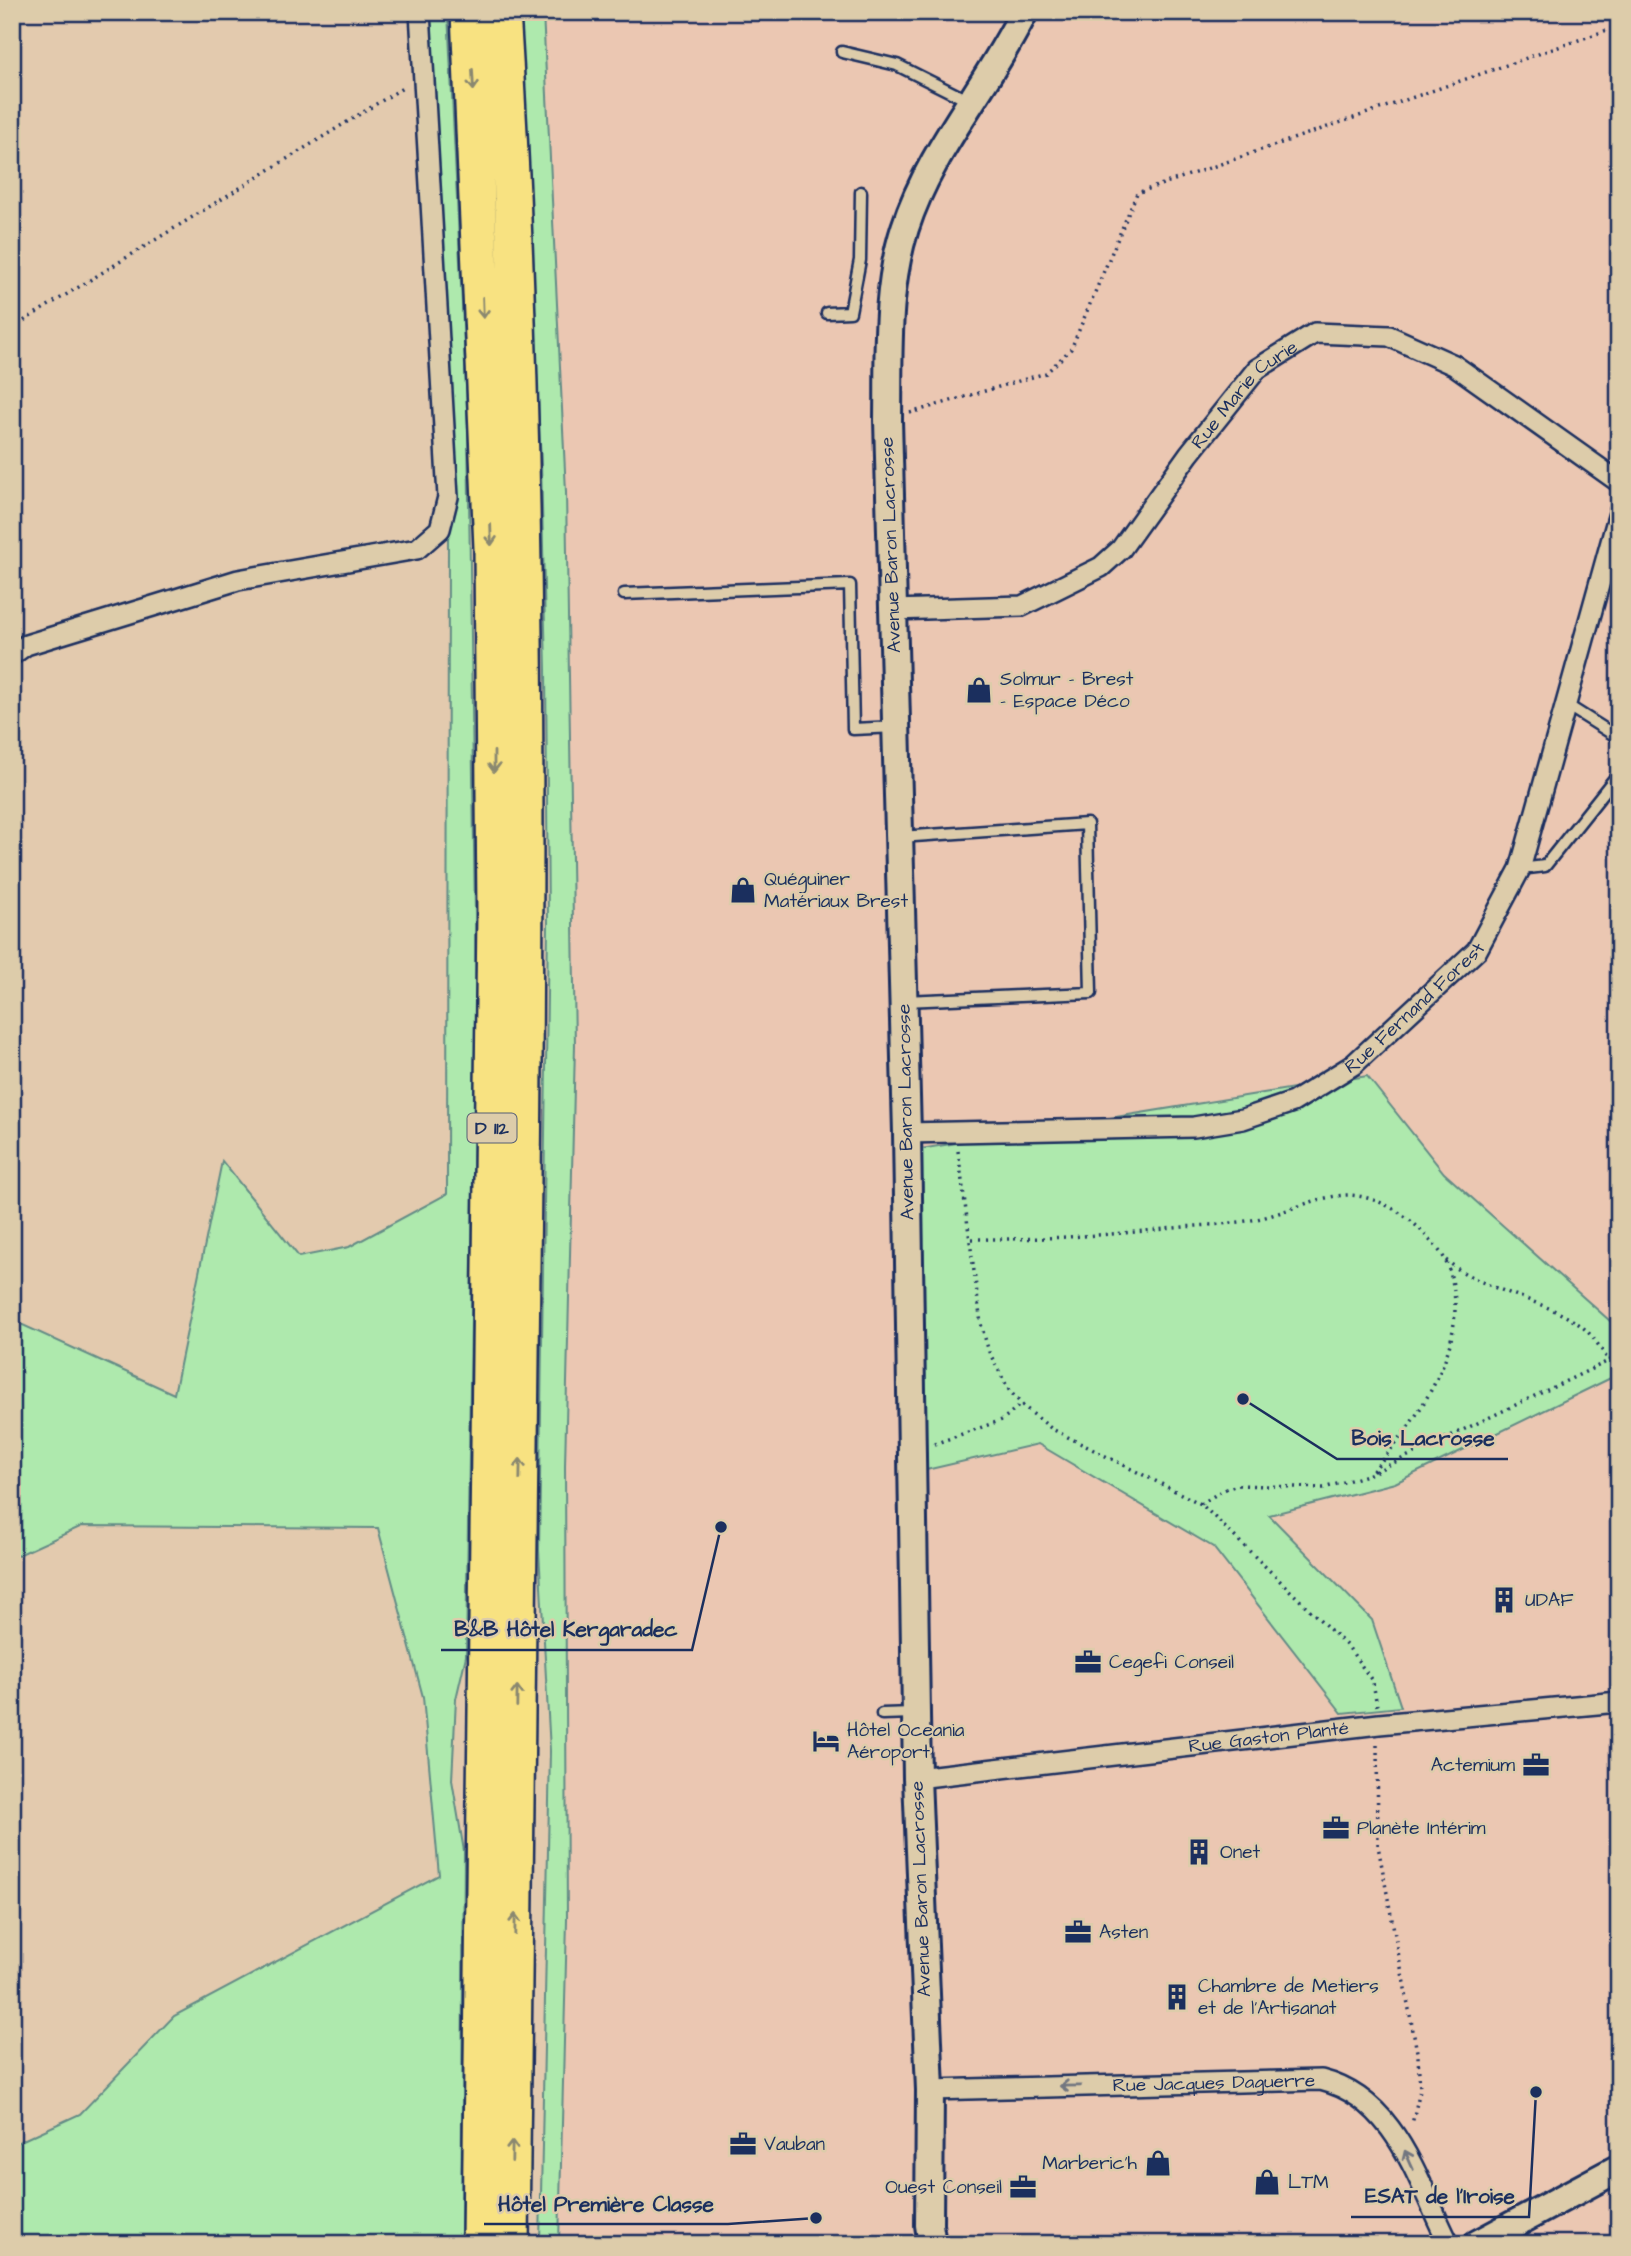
<svg xmlns="http://www.w3.org/2000/svg" width="1631" height="2256" font-family="'Architects Daughter',sans-serif">
<rect width="100%" height="100%" fill="#e3caae"/>
<filter id="ink" filterUnits="userSpaceOnUse"><feTurbulence type="fractalNoise" baseFrequency=".0143" numOctaves="2"/><feDisplacementMap in="SourceGraphic" scale="14" xChannelSelector="R" yChannelSelector="G"/><feConvolveMatrix kernelMatrix="1 2 1 2 8 2 1 2 1" color-interpolation-filters="sRGB"/></filter>
<g filter="url(#ink)">
<path fill="#ebc7b2" d="M543,12h1076v2232h-1060l8,-324 -2,-454 -17,-1400z"/>
<path fill="#aee9ad" stroke="#648c86" stroke-width="2" d="M430,12h18l20,416 8,557 -10,671 -10,43 -4,81 12,71 -3,393h-449v-99l68,-31 94,-98 265,-141 -16,-178 -45,-169 -296,-2 -70,32v-238l162,74 48,-233 77,96 50,-10 98,-53 1,-655 7,-69 -15,-221z
M519,12h24l23,480 9,553 -10,421 2,454 -8,324h-19l10,-493 -11,-201 9,-624 -2,-256 -5,-207z
M1367,1076l77,97 175,156v45l-224,109 -126,32 103,105 29,87 -59,6 -129,-166 -175,-103 -116,27 -2,-322z"/>
<g fill="none" stroke-linecap="round" stroke-linejoin="round">
<g stroke="#1b2f5e" stroke-width="15">
<path id="lane" d="M842,52l55,13 74,37
M827,313l23,-1 10,-52 1,-68
M624,594l226,-9 3,144 43,-2
M1565,704l54,34
M900,837l187,-13 4,169 -187,8
M1520,869l25,-3 74,-93
M882,1714l31,-1"/>
</g>
<g stroke="#1b2f5e" stroke-width="24">
<g id="street">
<path id="s1" d="M893,610l129,-4 79,-39 20,-18 68,-95 68,-85 58,-36 74,3 65,29 165,117"/>
<path d="M12,655l14,-10 212,-65 179,-31 23,-20 8,-32 -28,-485"/>
<path id="s2" d="M907,1133l287,-6 49,-8 50,-17 60,-37 124,-115 43,-81 99,-356"/>
<path id="s3" d="M917,1778l462,-54 240,-22"/>
<path id="s4" d="M930,2090l391,-10c76,19 96,101 128,164"/>
</g>
</g>
<g stroke="#1b2f5e" stroke-width="32">
<path id="secondary" d="M932,2244l-3,-19 1,-135 -13,-312 -10,-645 -19,-713c1,-64 -3,-130 17,-192 25,-78 83,-142 119,-216
M1477,2244l142,-76"/>
</g>
<g stroke="#1b2f5e" stroke-width="40">
<path id="highway" d="M469,12l23,536 3,364 -15,1332
M502,12c27,418 25,838 20,1256 -3,325 -7,650 -11,976"/>
</g>
<path stroke="#1b2f5e" stroke-width="3.5" stroke-dasharray="2 5" stroke-linecap="butt" d="M12,328l392,-241
M910,413l136,-40 25,-24 66,-156 482,-167
M958,1151l23,173 8,28 20,38 14,16 29,23 149,75 148,144 24,34 4,24
M972,1239c71,1 140,-4 211,-12 24,-2 50,-3 74,-8 29,-6 62,-24 92,-24 28,1 60,20 77,41 7,8 16,16 20,26 32,76 -28,158 -76,212
M1446,1260c38,32 90,36 131,63 13,8 23,24 31,37
M934,1444l68,-24 19,-16
M1201,1504l22,-14 14,-5 87,3 46,-14 249,-118
M1377,1745l1,101 40,211 2,33 -8,34"/>
<use href="#lane" stroke="#dca" stroke-width="10"/>
<use href="#street" stroke="#dca" stroke-width="19"/>
<use href="#secondary" stroke="#dca" stroke-width="26"/>
<use href="#highway" stroke="#f8e281" stroke-width="35"/>
</g>
<defs><path id="oneway-shaft" d="M-6 0H5M1.5-3L5.5 0L1.5 3" fill="none" stroke-width="1.6" stroke-linecap="round" stroke-linejoin="round" transform="scale(1.75)"/></defs>
<g stroke="#8a8870">
<use href="#oneway-shaft" transform="translate(473 80) rotate(87)"/>
<use href="#oneway-shaft" transform="translate(483 308) rotate(88)"/>
<use href="#oneway-shaft" transform="translate(491 535) rotate(88)"/>
<use href="#oneway-shaft" transform="translate(494 762) rotate(90)"/>
<use href="#oneway-shaft" transform="translate(520 1469) rotate(-89)"/>
<use href="#oneway-shaft" transform="translate(517 1696) rotate(-89)"/>
<use href="#oneway-shaft" transform="translate(515 1924) rotate(-89)"/>
<use href="#oneway-shaft" transform="translate(512 2151) rotate(-89)"/>
</g>
<g stroke="#727680">
<use href="#oneway-shaft" transform="translate(1070 2086) rotate(179)"/>
<use href="#oneway-shaft" transform="translate(1409 2160) rotate(-114)"/>
</g>
</g>
<defs>
<g id="shop-bare" transform="scale(2.1)"><path d="M-5-2.5h2.3a2.7 3.5 0 0 1 5.4 0H5L5.5 6h-11ZM-1.5-2.5h3a1.5 2.3 0 0 0-3 0Z" fill="#1b2f5e" stroke="#dca" stroke-width="2.5" paint-order="stroke"/></g>
<g id="building-bare" transform="scale(2.1)"><path d="M-4-6H4V6H1V3H-1V6H-4ZM-2.5-4.3h1.7v1.8h-1.7ZM.8-4.3h1.7v1.8H.8ZM-2.5-1h1.7V.8h-1.7ZM.8-1h1.7V.8H.8Z" fill="#1b2f5e" stroke="#dca" stroke-width="2.5" paint-order="stroke"/></g>
<g id="office-bare" transform="scale(2.1)"><path d="M-6-3h4V-5.5h4V-3h4V5H-6ZM-1-4.5V-3h2v-1.5ZM-6 0V1H6V0Z" fill="#1b2f5e" stroke="#dca" stroke-width="2.5" paint-order="stroke"/></g>
<g id="hotel-bare" transform="scale(2.1)"><path d="M-6-4.5h1.5V1H6V5H4.5V3h-9V5H-6ZM-4 0a1.8 1.8 0 1 1 3.6 0ZM.5 0V-2.5h3Q6-2.5 6 0Z" fill="#1b2f5e" stroke="#dca" stroke-width="2.5" paint-order="stroke"/></g>
</defs>
<g fill-rule="evenodd">
<use href="#shop-bare" x="979" y="690"/>
<use href="#shop-bare" x="743" y="890"/>
<use href="#building-bare" x="1504" y="1600"/>
<use href="#office-bare" x="1088" y="1662"/>
<use href="#hotel-bare" x="826" y="1741"/>
<use href="#office-bare" x="1536" y="1765"/>
<use href="#office-bare" x="1336" y="1828"/>
<use href="#building-bare" x="1199" y="1852"/>
<use href="#office-bare" x="1078" y="1932"/>
<use href="#building-bare" x="1177" y="1997"/>
<use href="#office-bare" x="743" y="2144"/>
<use href="#shop-bare" x="1158" y="2163"/>
<use href="#shop-bare" x="1267" y="2182"/>
<use href="#office-bare" x="1023" y="2187"/>
</g>
<g text-anchor="middle" dominant-baseline="central" stroke-width="5" stroke-linejoin="round" paint-order="stroke">
<rect fill="#dca" stroke="#555e75" stroke-width="2" x="467.5" y="1113.5" width="49" height="29" rx="5"/>
<g font-size="18" font-weight="bold" fill="#1b2f5e">
<text x="492" y="1128">D 112</text>
</g>
<g font-size="19" fill="#1b2f5e" stroke="#dca">
<text stroke="none"><textPath href="#s1" startOffset="443">Rue Marie Curie</textPath></text>
<text transform="translate(891 545) rotate(-92)">Avenue Baron Lacrosse</text>
<text stroke="none"><textPath href="#s2" startOffset="544">Rue Fernand Forest</textPath></text>
<text transform="translate(906 1112) rotate(-91)">Avenue Baron Lacrosse</text>
<text stroke="none"><textPath href="#s3" startOffset="354">Rue Gaston Planté</textPath></text>
<text transform="translate(921 1889) rotate(-92)">Avenue Baron Lacrosse</text>
<text stroke="none"><textPath href="#s4" startOffset="284">Rue Jacques Daguerre</textPath></text>
</g>
<g font-size="19" fill="#1b2f5e" stroke="#dca" text-anchor="start">
<text x="1000" y="679">Solmur - Brest<tspan x="1000" dy="22">- Espace Déco</tspan></text>
<text x="764" y="879">Quéguiner<tspan x="764" dy="22">Matériaux Brest</tspan></text>
<text x="1525" y="1600">UDAF</text>
<text x="1109" y="1662">Cegefi Conseil</text>
<text x="847" y="1730">Hôtel Oceania<tspan x="847" dy="22">Aéroport</tspan></text>
<text x="1515" y="1765" text-anchor="end">Actemium</text>
<text x="1357" y="1828">Planète Intérim</text>
<text x="1220" y="1852">Onet</text>
<text x="1099" y="1932">Asten</text>
<text x="1198" y="1986">Chambre de Metiers<tspan x="1198" dy="22">et de l'Artisanat</tspan></text>
<text x="764" y="2144">Vauban</text>
<text x="1137" y="2163" text-anchor="end">Marberic'h</text>
<text x="1288" y="2182">LTM</text>
<text x="1002" y="2187" text-anchor="end">Ouest Conseil</text>
</g>
</g>
<path fill="none" stroke="#1b2f5e" stroke-width="2.5" d="M1243 1399L1337 1459H1508M721 1527L692 1650H441M1536 2092L1529 2217H1351M816 2218L728 2224H484"/>
<g fill="#1b2f5e" stroke="#dca" stroke-width="2.5">
<circle cx="1243" cy="1399" r="7"/>
<circle cx="721" cy="1527" r="7"/>
<circle cx="1536" cy="2092" r="7"/>
<circle cx="816" cy="2218" r="7"/>
</g>
<g font-size="21" text-anchor="middle" font-weight="bold" fill="#1b2f5e" stroke="#dca" stroke-width="5" stroke-linejoin="round" paint-order="stroke">
<text x="1423" y="1445">Bois Lacrosse</text>
<text x="566" y="1636">B&amp;B Hôtel Kergaradec</text>
<text x="1440" y="2203">ESAT de l'Iroise</text>
<text x="606" y="2211">Hôtel Première Classe</text>
</g>
<rect width="1631" height="2256" fill="none" stroke="#dca" stroke-width="42"/>
<rect x="21" y="21" width="1589" height="2214" fill="none" stroke="#1b2f5e" stroke-width="2.5" filter="url(#ink)"/>
</svg>
